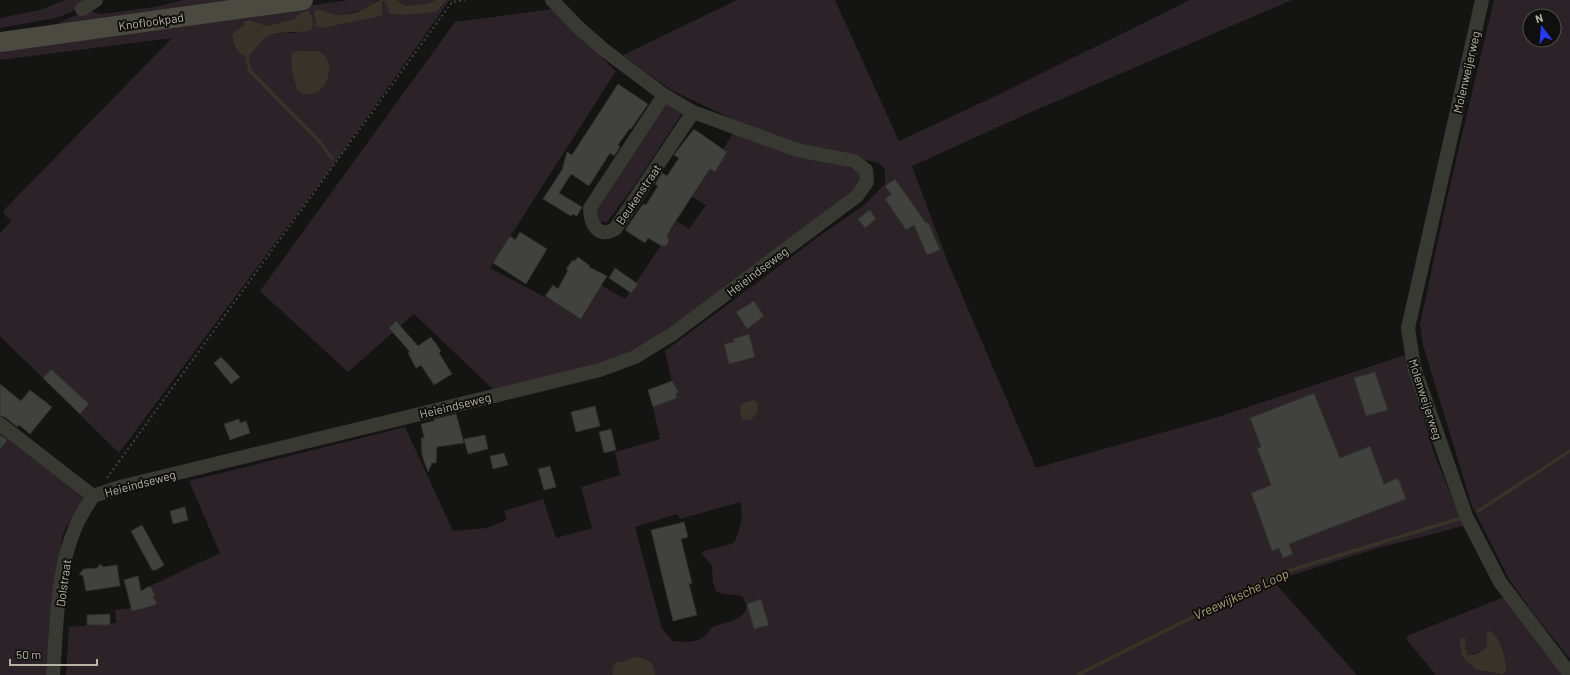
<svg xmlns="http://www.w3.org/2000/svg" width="1570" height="675" font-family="Barlow,sans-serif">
<rect width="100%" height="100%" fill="#141413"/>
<path fill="#2c2329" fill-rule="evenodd" d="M65,0h25l-19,12 -15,6 -56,10v-10l40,-8z
M184,0h74l-198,28 -1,-5 28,-13 12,4 11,-1 45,-6z
M349,0h32l-5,1 -12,9 -25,5 -7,-1 -11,-4 -6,6 1,10 65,-10 2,-2 -1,-11 1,-2 3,2 3,11 15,1 36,-7 7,-8h11l-9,1 -118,167 -212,285 -119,-117v-103l11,-12 -7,-7v-4l168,-172 -172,22v-11zM306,11h3l2,3 -16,19c-10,-1 -23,0 -31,6 -5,4 -8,11 -12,15l-14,-25 6,-4 -1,-4 3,-1 20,6 28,-7zM300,50l7,2 6,-2 -17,37 -5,-24z
M394,0h41l-5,3 -24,3 -5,-4z
M737,0h98l64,141 99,-46 192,-95h102l-263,113 -117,53 35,94 89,208 182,-51 187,-62 29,98 29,73 -88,23 -102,32 84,94h-702v-2l-22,-16 -11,5h-6l-3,7v6h-547l3,-48 47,-4 -1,-13 30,-4 -3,-16 78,-37 -31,-72 216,-54 48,104 34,-3 20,-8 -3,-9 39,-12 13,39 36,-10 -11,-41 39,-12 -5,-23 45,-13 -9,-40 24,-3 -10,-45 157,-117 41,-28 22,-22v-15l-6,-6 -56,-12 -57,-16 -93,-44 -26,-18 -24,-18zM740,502c4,14 0,29 -6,41l-30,8 -2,3 10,12 1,16 3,9c7,5 18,2 26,5 16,23 -18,26 -31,32 -9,16 -21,14 -38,13l-11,-12 -27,-102 42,-13 3,5z
M1494,0h76v659l-37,-46 -24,-34 -37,-73 -49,-161 -3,-21 28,-130zM1530,16h24v24h-24z
M552,9l37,33 20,23 7,6 -126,197 62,33 12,3 32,-22 29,17 52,-78 12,8 17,-24 -14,-8 42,-65 121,37 5,3 1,13 -227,171 -138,36 -82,-78 -66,58 -88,-81 195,-269z
M667,101l17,8 -3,6 -47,71 -27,36h-7l-9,-11z
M0,429l83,68 1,3 -20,31 -2,8 -15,136h-47z
M1504,597l62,78h-64l4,-4c1,-8 -2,-24 -8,-31 -3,-3 -8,-5 -11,-8v15l-6,5 -13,3 -3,-7 1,-9 -6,6 16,25 21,3 3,2h-64l-30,-36 3,-4z"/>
<path fill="#383329" d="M381,0h16l9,6 24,-3 5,-3h12l-11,12 -32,3 -15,-1 -3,-11 -3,-2 -1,2 1,11 -2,2 -60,12 -5,-1 -2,-16c8,-4 16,4 25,4 7,-1 19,-2 25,-6 6,-3 10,-7 17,-9z
M306,11h3c4,4 5,14 2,19 -14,4 -34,-1 -47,9 -7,6 -9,14 -18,18 -9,-3 -12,-13 -14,-21l2,-4 10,-7 -1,-4 6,-1 17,6 28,-7 7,-6z
M300,50c7,4 16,-3 23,4 14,14 2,43 -18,40 -4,-1 -8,-3 -9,-7 -2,-11 -8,-25 -3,-35z
M753,400l4,3c2,9 0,11 -6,17h-8l-3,-6 1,-10z
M1490,631c11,7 17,27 16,40l-4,4 -5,-2 -21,-3 -13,-13 -3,-12v-6l3,-2 3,2 -1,9 3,7c8,0 13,-3 19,-8v-15z
M633,657c12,0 22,4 22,18h-42l-1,-6 4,-7h6z"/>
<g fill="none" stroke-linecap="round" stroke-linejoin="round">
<path stroke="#383329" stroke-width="3.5" d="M247,56l3,15 70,71 12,16
M1478,511l92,-60
M1077,675l201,-101 180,-55"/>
</g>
<path fill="#41413d" stroke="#2f302c" d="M618,84l30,20 -17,25 -1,-1 -12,17 2,2 -6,9 -4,-3 -21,33 -18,-12 -12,19 23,14 -5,9 -4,-2 -2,2 -28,-17 19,-29 5,-18 5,3z
M694,129l33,23 -12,20 -5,-3 -35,53 -8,14 2,5 -3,5h-4l-14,-8 -3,5 -20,-13 18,-26 3,1 12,-19 -3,-2 7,-11 5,3 12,-18 -5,-3z
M895,179l31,44 2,-1 12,28 -13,5 -13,-30 -8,5 -21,-31 6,-5 -6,-8z
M870,210l6,9 -11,9 -7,-9z
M520,232l27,17 -21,35 -33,-21 17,-27 5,4z
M578,257l12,9 -1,1 18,9 -26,43 -36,-23 8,-11 5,4 10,-19 -2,-1 7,-9 2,1z
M615,268l23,16 -7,9 -22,-15z
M754,301l10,15 -17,13 -11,-17z
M396,321l22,25 13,-9 10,14 -2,2 13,21 -18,11 -13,-20 -5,3 -8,-15 2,-1 -21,-24z
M749,334l6,23 -26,7 -5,-20 10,-2 -1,-3z
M221,357l19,20 -9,7 -17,-21z
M51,369l38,35 -9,10 -37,-36z
M1375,372l13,38 -22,6 -12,-38z
M672,381l6,10 -2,3 1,4 -24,9 -5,-17z
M0,384l21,17 9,-11 22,17 -22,27 -11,-9 -2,2 -12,-10 -5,-1z
M1314,393l26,65 30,-12 14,38 14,-6 8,21 -117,45 4,10 -10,4 -4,-10 -7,3 -21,-58 20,-8 -14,-37 4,-1 -11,-29z
M595,406l5,20 -24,6 -5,-20z
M456,414l8,29 -27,4 -1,16h-4l-4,9 -6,-17 -1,-17h3l-3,-14 13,-3v-2z
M239,419l1,4 6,-2 4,12 -20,7 -6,-16z
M611,429l5,21 -12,3 -5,-21z
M0,435l7,5 -7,9z
M485,435l3,14 -20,5 -4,-15z
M504,453l4,12 -15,4 -3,-13z
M550,466l6,21 -12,3 -6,-21z
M185,507l3,13 -15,4 -3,-13z
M684,522l4,15 -7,2 11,44 -3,1 8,31 -24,6 -22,-91z
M142,525l22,40 -8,5h-4l-21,-39z
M100,564l3,3 14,-2 3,21 -34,5 -3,-15 -4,-2 5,-5 13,-1z
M138,576l3,15 9,-5 5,9 -2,1 4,8 -8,3 -17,4 -8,-31z
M761,599l8,26 -15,4 -7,-25z
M110,614v11h-23v-10z"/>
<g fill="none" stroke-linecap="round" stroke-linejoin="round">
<path stroke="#404039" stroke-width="2" stroke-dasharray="2 3" stroke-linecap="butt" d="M107,478l345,-476 13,-2"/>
<path stroke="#393933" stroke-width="14" d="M1482,0l-74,328 6,39 52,149 34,66 70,92
M82,9l14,-9
M664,95l-74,113c0,16 8,31 25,21l78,-117
M0,424l93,72
M93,496l27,-9 480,-117 35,-13 39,-24 183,-137 10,-14 -1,-12 -12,-9 -57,-11 -104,-38 -29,-17 -61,-46 -25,-22 -26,-27
M53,675c4,-49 3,-104 23,-149 4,-10 11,-20 17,-30"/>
<path stroke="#4a4a41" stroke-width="20" d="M0,42l303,-42"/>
</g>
<g text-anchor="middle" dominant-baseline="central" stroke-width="4" stroke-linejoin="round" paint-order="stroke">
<g font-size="12" fill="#b5b4a4" stroke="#0f0f0e">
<text transform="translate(151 21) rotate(-8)">Knoflookpad</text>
<text transform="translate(1466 72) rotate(-77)">Molenweijerweg</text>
<text transform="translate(638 194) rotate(-56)">Beukenstraat</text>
<text transform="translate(757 271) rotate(-37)">Heieindseweg</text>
<text transform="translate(1426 399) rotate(72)">Molenweijerweg</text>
<text transform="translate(455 405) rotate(-14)">Heieindseweg</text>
<text transform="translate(140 483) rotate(-15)">Heieindseweg</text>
<text transform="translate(63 583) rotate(-82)">Dolstraat</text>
</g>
<g font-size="13" font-style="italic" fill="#b2a279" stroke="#0f0f0e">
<text transform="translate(1241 594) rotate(-25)">Vreewijksche Loop</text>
</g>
</g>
<g transform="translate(1542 28) rotate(344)"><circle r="19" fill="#0f0f0e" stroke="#51514a"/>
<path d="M0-3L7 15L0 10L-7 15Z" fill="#273af8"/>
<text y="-6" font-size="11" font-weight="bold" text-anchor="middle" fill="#b5b4a4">N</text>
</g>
<path d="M10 659v6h87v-6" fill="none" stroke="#b5b4a4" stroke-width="2"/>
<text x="16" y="659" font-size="12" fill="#b5b4a4" stroke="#0f0f0e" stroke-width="3" paint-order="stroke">50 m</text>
</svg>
